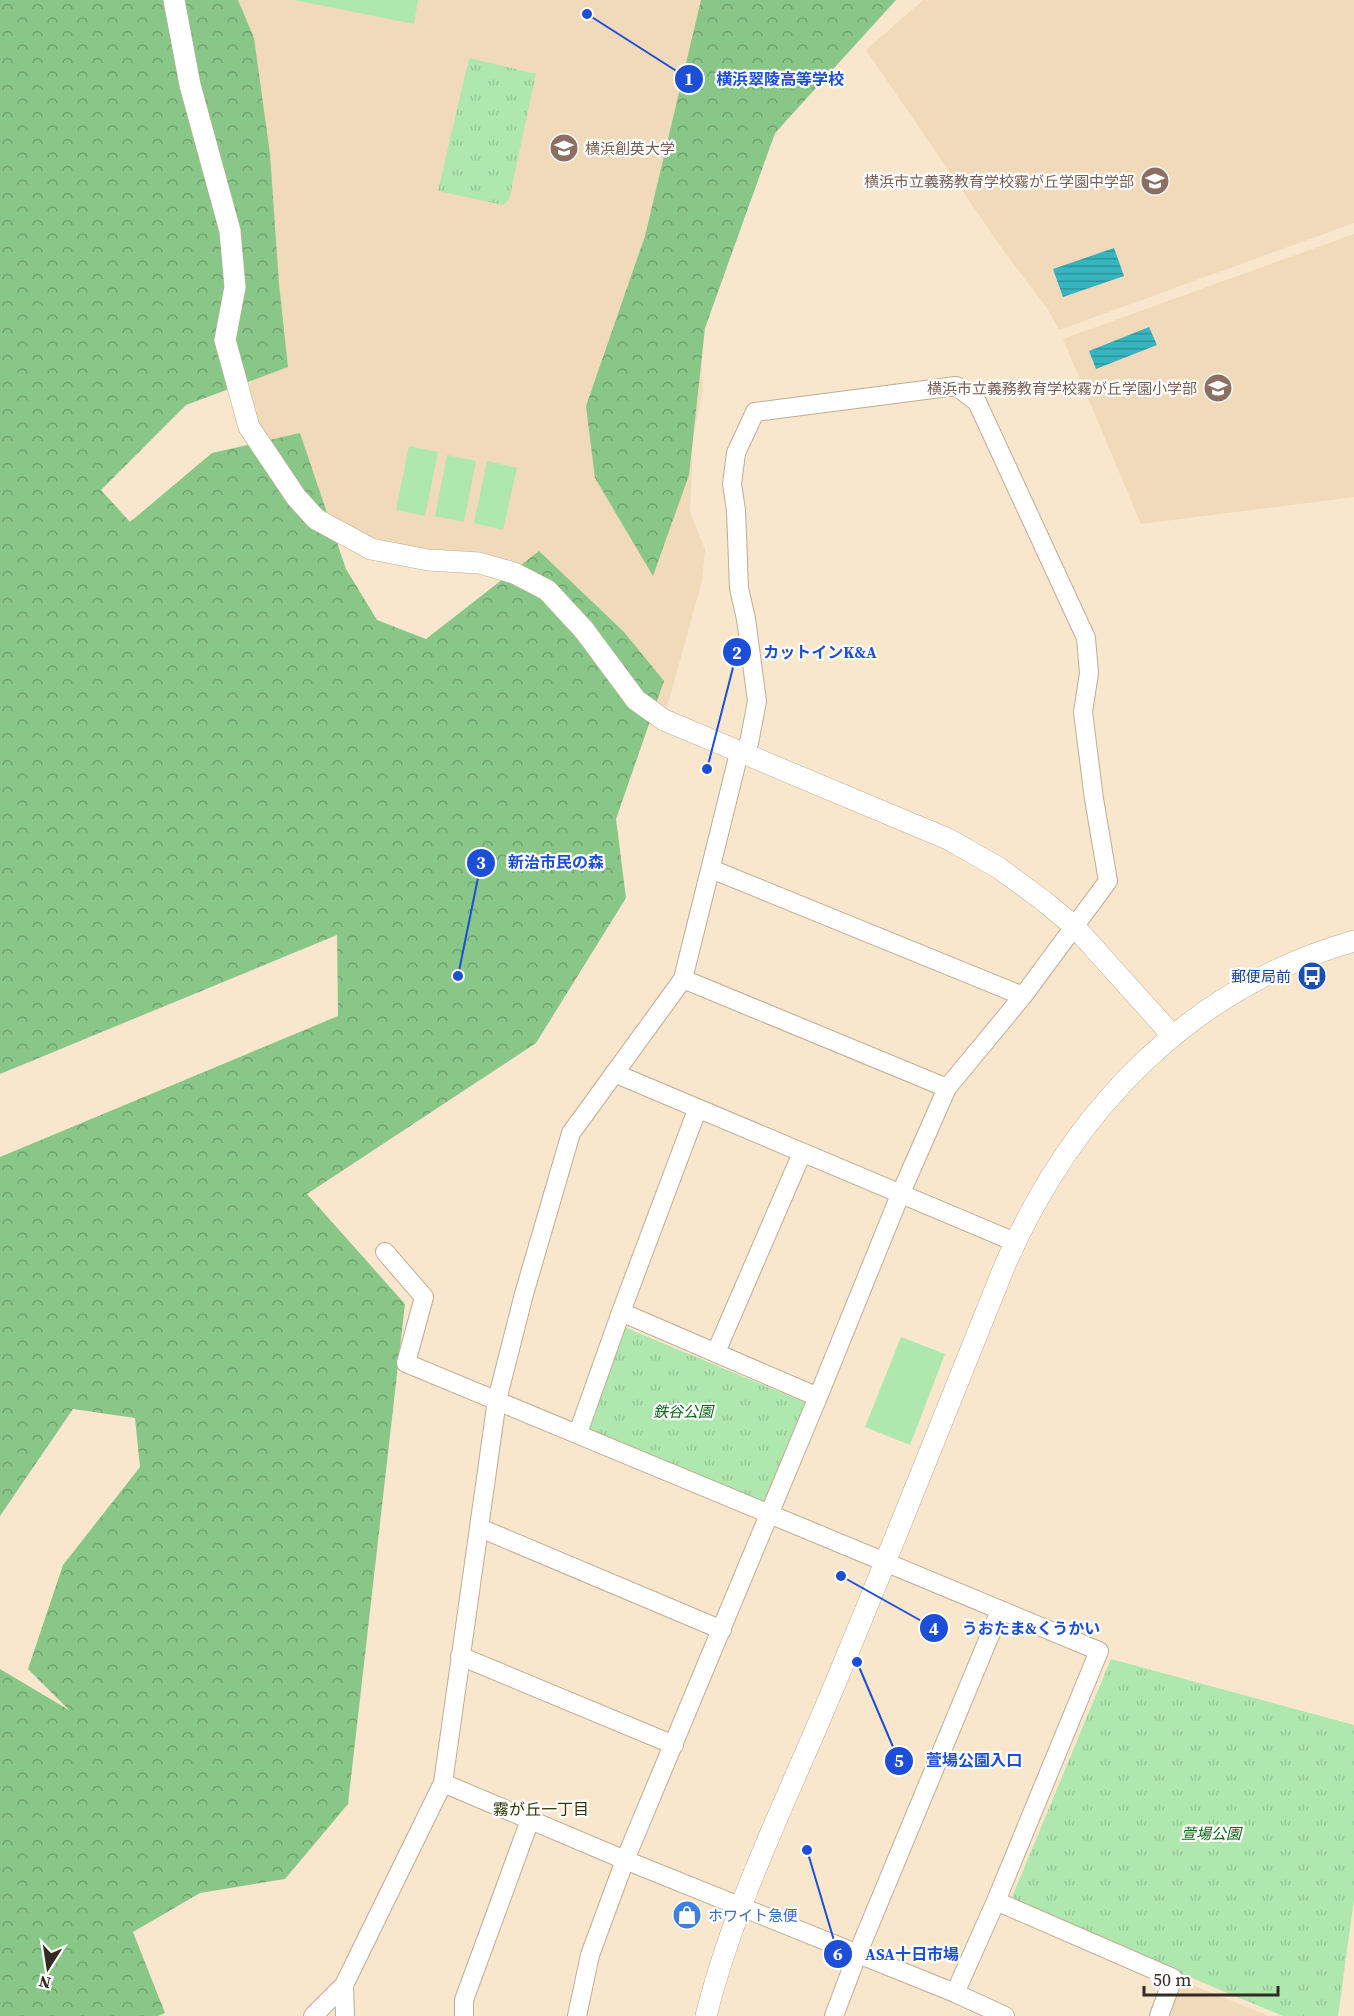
<svg xmlns="http://www.w3.org/2000/svg" width="1354" height="2016" font-family="'Source Serif 4','Noto Sans JP',serif">
<defs>
<pattern id="forest-crowns" width="20" height="18" patternUnits="userSpaceOnUse" patternTransform="scale(1.5)"><rect width="20" height="18" fill="#89c789"/><path d="M2 6a3 3 0 1 1 6 0M12 15a3 3 0 1 1 6 0" fill="none" stroke="#71a270"/></pattern>
<pattern id="park-tufts" width="24" height="20" patternUnits="userSpaceOnUse" patternTransform="scale(1.5)"><rect width="24" height="20" fill="#afe8ae"/><path d="M3 7l-1-3M5 7V3M7 7l1-3M15 17l-1-3M17 17v-4M19 17l1-3" fill="none" stroke="#97c795"/></pattern>
<pattern id="water-rules" width="6" height="5" patternUnits="userSpaceOnUse" patternTransform="scale(1.5)"><rect width="6" height="5" fill="#36b5c1"/><path d="M0 2.5h6" fill="none" stroke="#2e939c"/></pattern>
</defs>
<rect width="100%" height="100%" fill="#f8e7cc"/>
<path fill="#f0daba" d="M187,0h695l-83,98 -75,121 -25,86 4,85 -10,49 -3,73 15,37 -3,32 -36,130 -12,-6 -108,-126 -161,-33 -56,-24 -76,-105 -3,-29 11,-94z
M923,0h431v223l-295,107 -12,-22 -44,-58 -137,-200z
M1354,234v263l-213,27 -78,-185z
M1180,1980l89,36h-103z"/>
<path fill="#afe8ae" d="M294,0h124l-4,24z
M409,446l29,6 -13,64 -29,-6z
M447,455l29,6 -12,61 -29,-6z
M487,461l30,7 -14,62 -29,-7z
M901,1337l44,17 -35,91 -45,-18z"/>
<path fill="url(#forest-crowns)" d="M0,0h238l16,38 16,116 9,130 9,83 -102,38 -85,85 29,32 82,-69 88,-20 46,136 31,51 49,19 113,-88 85,81 40,49 -48,138 10,79 -90,145 -229,151 98,110 -57,500 -63,75 -85,14 -67,39 32,81 -7,3h-158v-347l69,41 -41,-41 35,-104 77,-98 -5,-49 -62,-9 -73,107v-359l338,-141 -1,-81 -337,139z
M701,0h195l-121,133 -70,195 -16,147 -36,101 -58,-98 -9,-72 59,-170z"/>
<path fill="url(#park-tufts)" d="M469,58l67,16 -27,126 -6,5 -65,-14z
M624,1327l185,77 -42,100 -179,-74z
M1111,1659l243,66v174l-16,117h-55l-273,-114z"/>
<path fill="url(#water-rules)" d="M1114,248l10,28 -61,21 -10,-28z
M1149,327l8,18 -61,24 -7,-18z"/>
<g fill="none" stroke-linecap="round" stroke-linejoin="round">
<g stroke="#bead94" stroke-width="20">
<path id="minor" d="M711,869l312,127
M683,979l264,109
M614,1073l401,169
M385,1252l39,45 -18,66 693,288 -103,250 -41,92
M621,1312l197,85
M716,1352l86,-199
M578,1433l43,-121 76,-202
M480,1528l242,102
M460,1656l214,89
M443,1783l182,77 330,133 50,23
M996,1901l177,77 -14,38
M344,1985l1,31
M313,2016l31,-31 99,-202 54,-383 27,-106 47,-161 112,-154 56,-226 10,-10 8,-42 -11,-82 -7,-31 -3,-78 -4,-26 4,-31 19,-41 201,-26 21,16 109,236 3,35 -6,39 11,87 14,82 -85,115 -76,92 -47,107 -82,202 -193,463 -35,95 -13,61
M464,2016v-16l66,-180
M834,2016l23,-61 143,-344"/>
</g>
<g stroke="#bead94" stroke-width="22">
<path id="tertiary" d="M174,0l16,85 40,146 5,56 -10,53 24,87 47,70 20,22 55,30 57,11 51,3 35,10 33,17 37,40 52,70 28,20 284,119 51,29 46,34 30,25 97,108
M706,2016c27,-108 78,-211 121,-313 61,-145 119,-292 178,-438 67,-154 184,-277 349,-324"/>
</g>
<use href="#minor" stroke="#fff" stroke-width="18"/>
<use href="#tertiary" stroke="#fff" stroke-width="21"/>
</g>
<defs>
<g id="university-disc" transform="scale(1.5)"><circle r="9.5" fill="#8d6e63" stroke="#fff"/><path d="M0-5L7-2L0 1L-7-2ZM-4 1L0 2.5L4 1V4Q0 6-4 4Z" fill="#fff"/></g>
<g id="school-disc" transform="scale(1.5)"><circle r="9.5" fill="#8d6e63" stroke="#fff"/><path d="M0-5L7-2L0 1L-7-2ZM-4 1L0 2.5L4 1V4Q0 6-4 4Z" fill="#fff"/></g>
<g id="bus-disc" transform="scale(1.5)"><circle r="9.5" fill="#1a4fb4" stroke="#fff"/><path d="M-5-6H5V4H4V6H2V4H-2V6H-4V4H-5ZM-3.5-4V0h7V-4ZM-3.5 1.2v1.5H-2V1.2ZM2 1.2v1.5H3.5V1.2Z" fill="#fff"/></g>
<g id="shop-disc" transform="scale(1.5)"><circle r="9.5" fill="#3f7fe0" stroke="#fff"/><path d="M-5-2.5h2.3a2.7 3.5 0 0 1 5.4 0H5L5.5 6h-11ZM-1.5-2.5h3a1.5 2.3 0 0 0-3 0Z" fill="#fff"/></g>
</defs>
<g fill-rule="evenodd">
<use href="#university-disc" x="564" y="148"/>
<use href="#school-disc" x="1155" y="181"/>
<use href="#school-disc" x="1218" y="388"/>
<use href="#bus-disc" x="1312" y="976"/>
<use href="#shop-disc" x="687" y="1915"/>
</g>
<g text-anchor="middle" dominant-baseline="central" stroke-width="4.5" stroke-linejoin="round" paint-order="stroke">
<g font-size="15" fill="#785e54" stroke="#fff" text-anchor="end">
<text x="585" y="148" text-anchor="start">横浜創英大学</text>
<text x="1134" y="181">横浜市立義務教育学校霧が丘学園中学部</text>
<text x="1197" y="388">横浜市立義務教育学校霧が丘学園小学部</text>
</g>
<g font-size="15" fill="#164399" stroke="#fff" text-anchor="end">
<text x="1291" y="976">郵便局前</text>
</g>
<g font-size="15" font-style="italic" fill="#0a6616" stroke="#fff">
<text x="683" y="1411">鉄谷公園</text>
<text x="1211" y="1833">萱場公園</text>
</g>
<g font-size="15" fill="#366cbe" stroke="#fff" text-anchor="start">
<text x="708" y="1915">ホワイト急便</text>
</g>
<g font-size="16" fill="#2f3900" stroke="#fff">
<text x="541" y="1809">霧が丘一丁目</text>
</g>
</g>
<path fill="none" stroke="#1d4ed8" stroke-width="2" d="M587 14L689 79M707 769L737 652M458 976L481 863M841 1576L934 1628M857 1662L899 1761M807 1850L838 1954"/>
<g fill="#1d4ed8" stroke="#fff" stroke-width="2">
<circle cx="587" cy="14" r="6"/>
<circle cx="707" cy="769" r="6"/>
<circle cx="458" cy="976" r="6"/>
<circle cx="841" cy="1576" r="6"/>
<circle cx="857" cy="1662" r="6"/>
<circle cx="807" cy="1850" r="6"/>
<circle cx="689" cy="79" r="15"/>
<circle cx="737" cy="652" r="15"/>
<circle cx="481" cy="863" r="15"/>
<circle cx="934" cy="1628" r="15"/>
<circle cx="899" cy="1761" r="15"/>
<circle cx="838" cy="1954" r="15"/>
</g>
<g font-size="18" text-anchor="middle" font-weight="bold" fill="#fff">
<text x="689" y="85">1</text>
<text x="737" y="659">2</text>
<text x="481" y="869">3</text>
<text x="934" y="1635">4</text>
<text x="899" y="1767">5</text>
<text x="838" y="1960">6</text>
</g>
<g font-size="16" text-anchor="middle" font-weight="bold" fill="#1d4ed8" stroke="#fff" stroke-width="4.5" stroke-linejoin="round" paint-order="stroke">
<text x="780" y="85">横浜翠陵高等学校</text>
<text x="820" y="658">カットインK&amp;A</text>
<text x="556" y="868">新治市民の森</text>
<text x="1031" y="1634">うおたま&amp;くうかい</text>
<text x="974" y="1766">萱場公園入口</text>
<text x="912" y="1960">ASA十日市場</text>
</g>
<g transform="translate(48 1968) rotate(192)" stroke="#ffffff" stroke-width="4.5" paint-order="stroke">
<path d="M0-4.5L10 22L0 15L-10 22Z" fill="#322b22"/>
<text y="-9" font-size="16" font-weight="bold" text-anchor="middle" fill="#322b22">N</text>
</g>
<path d="M1144 1986v9h134v-9" fill="none" stroke="#322b22" stroke-width="3"/>
<text x="1153" y="1986" font-size="18" fill="#322b22" stroke="#ffffff" stroke-width="4.5" paint-order="stroke">50 m</text>
</svg>
